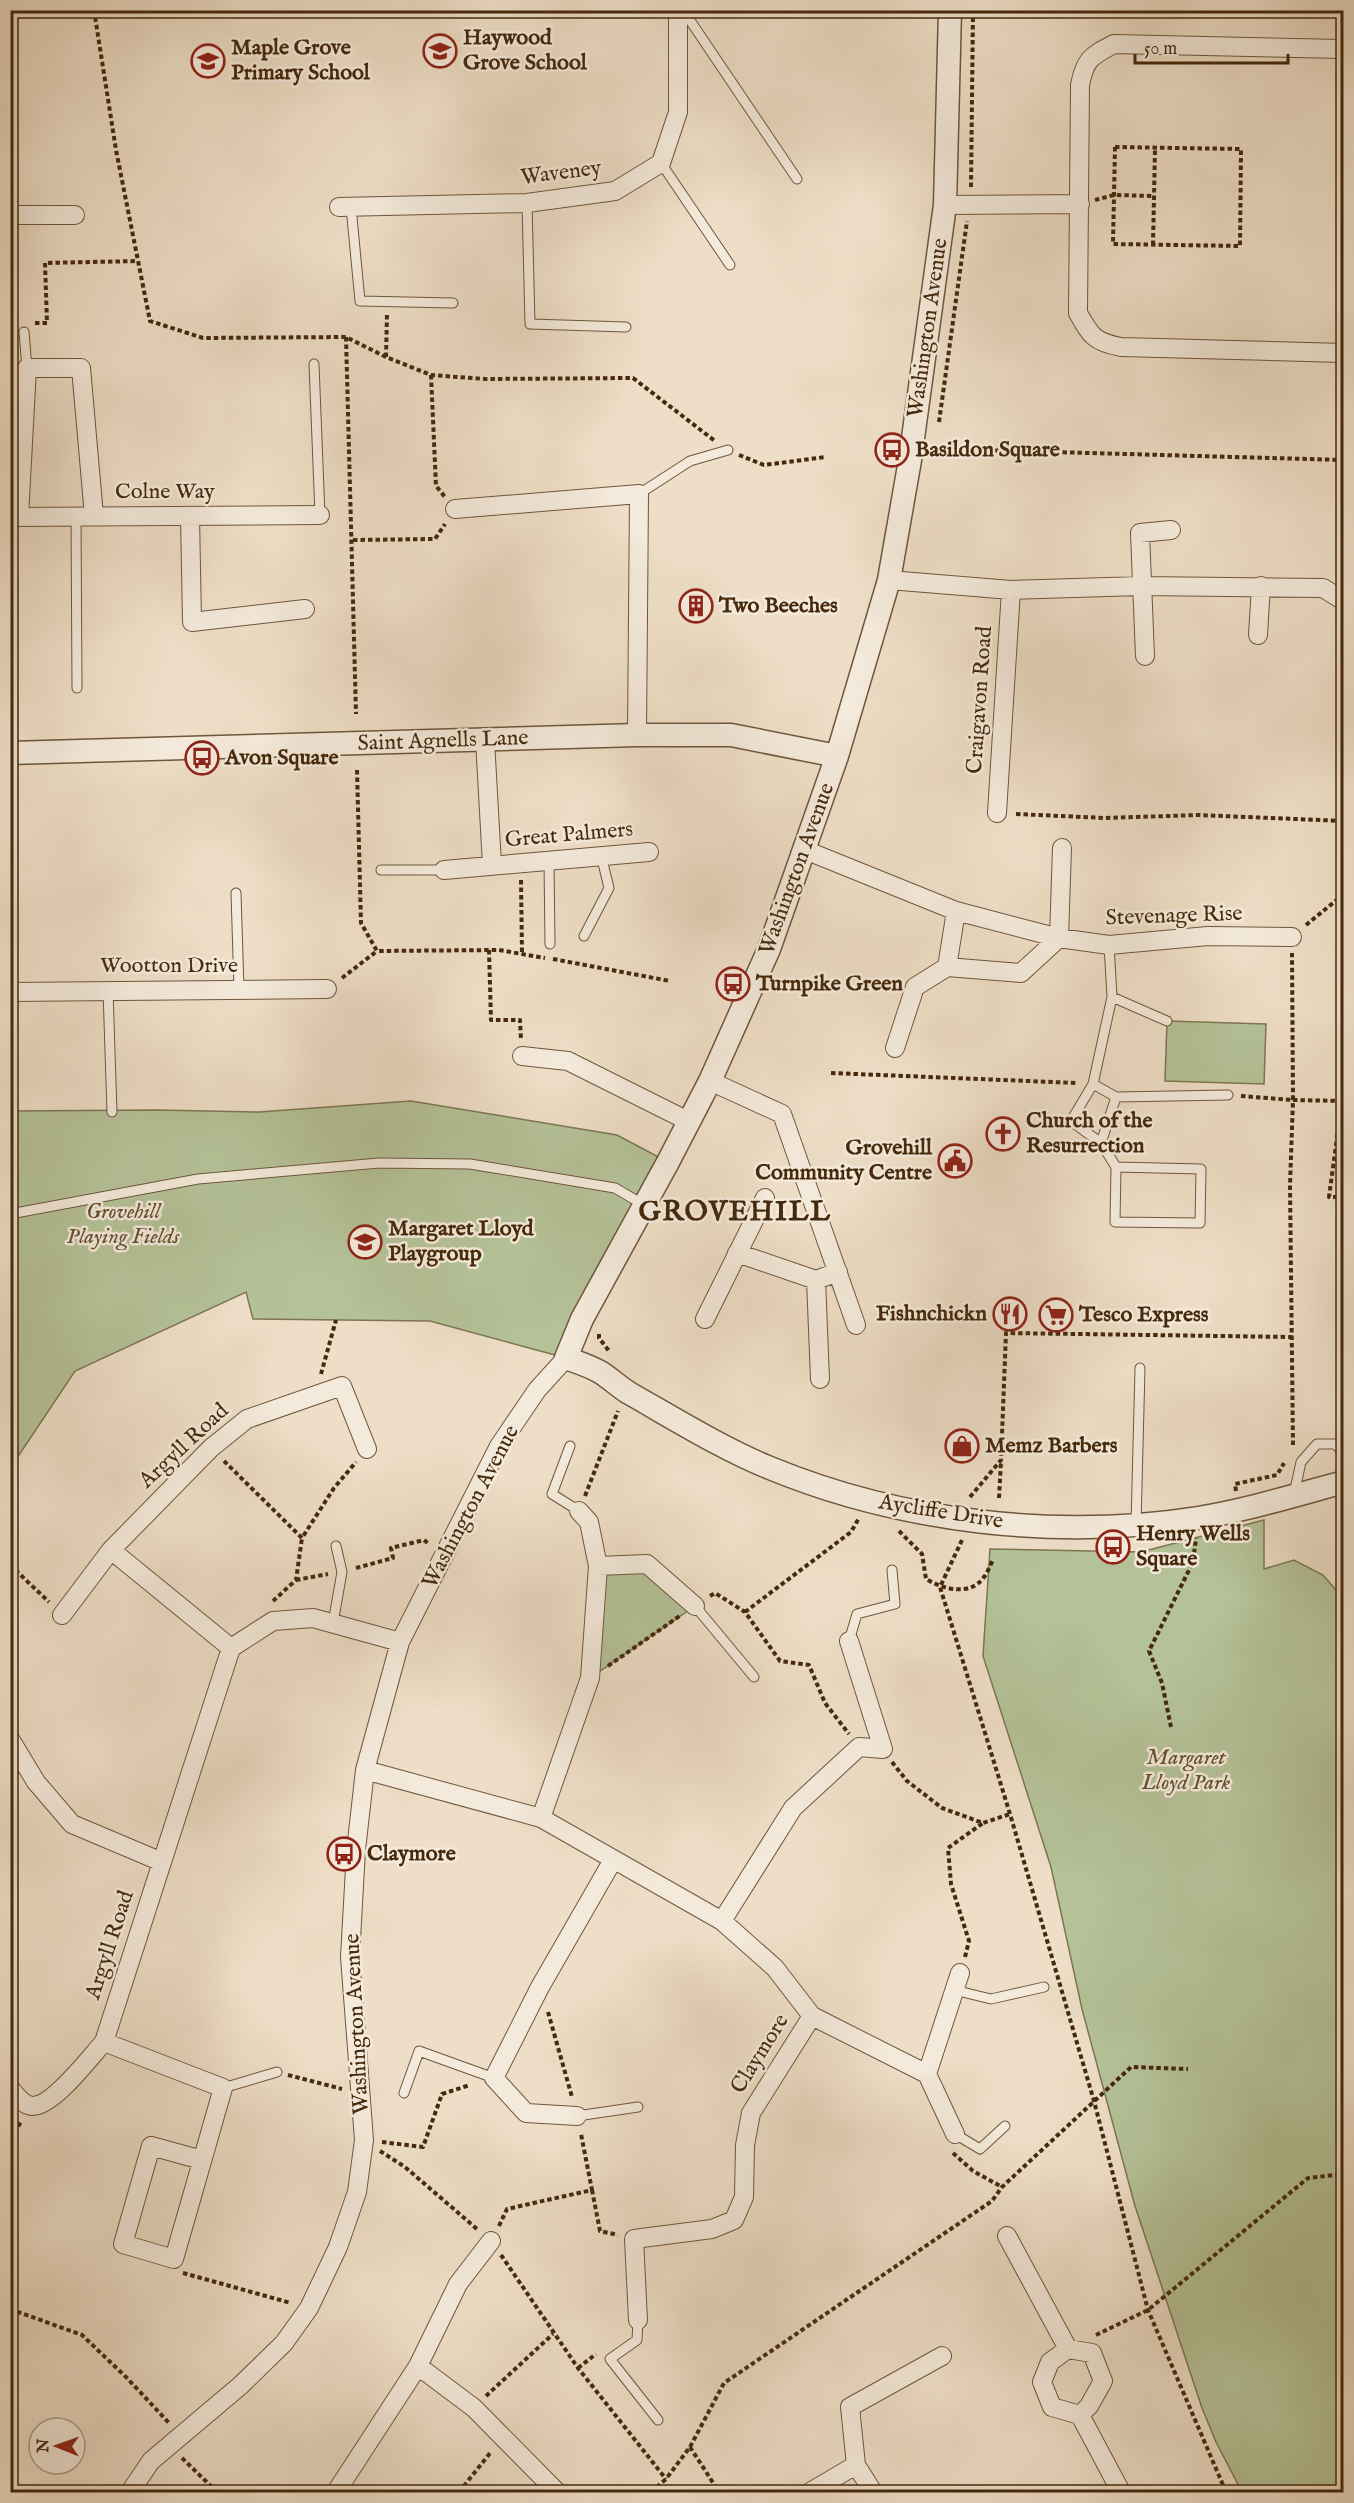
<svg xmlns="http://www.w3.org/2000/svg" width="1354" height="2503" font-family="'IM FELL English',serif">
<rect width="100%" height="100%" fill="#eedec7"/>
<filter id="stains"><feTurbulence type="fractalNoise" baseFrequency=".00333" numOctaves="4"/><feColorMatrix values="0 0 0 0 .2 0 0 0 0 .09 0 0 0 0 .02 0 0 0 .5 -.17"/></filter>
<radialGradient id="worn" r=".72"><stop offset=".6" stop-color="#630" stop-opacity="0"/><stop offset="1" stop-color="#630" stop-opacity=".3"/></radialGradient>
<path fill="#b5c298" stroke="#7d7652" stroke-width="1.5" d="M1167,1021l99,3 -2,60 -99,-3z
M411,1101l206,34 51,27 -102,196 -136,-37 -177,-2 -7,-27 -171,79 -64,96v-356l146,-1 102,2z
M1264,1520v49l30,-9 29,15 20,23v894h-101l-26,-50 -14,-34 -67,-202 -53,-197 -31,-142 -68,-211 7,-107 151,3z
M647,1564l48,42 -105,72 8,-112z"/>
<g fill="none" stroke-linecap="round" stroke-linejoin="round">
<g stroke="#6f563b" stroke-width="11">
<path id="service" d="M683,10l114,169
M661,163l69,102
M527,203l3,121 96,3
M351,207l9,94 93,2
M24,332l3,36
M314,364l6,151
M639,494l51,-33 38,-11
M76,516l1,172
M549,861l1,83
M381,870h63
M236,893l3,96
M584,936l25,-48 -8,-33
M1109,945l3,52 -19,87 23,13 112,-2
M108,990l4,122
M1112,997l55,24
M1093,1084l-22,37 30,22
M1116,1097l-15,46 15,24
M1116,1167l85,2 -1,54 -85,-1z
M10,1214l188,-35 181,-16 91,1 145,24 29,17
M570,1446l-18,48 27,17
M1294,1494l7,-32 16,-18h18l9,9
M1136,1525l4,-157
M695,1606l59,71
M333,1623l9,-51 -6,-26
M849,1641l8,-27 38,-10 -3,-34
M954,1990l37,9 53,-12
M223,2088l54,-16
M404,2093l15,-42 75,27
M577,2116l61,-9
M955,2134l25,15 25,-23
M638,2320l-1,20 -27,19 48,61"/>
</g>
<g stroke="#6f563b" stroke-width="20">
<path id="minor" d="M1344,49l-230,-5c-23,12 -29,15 -34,41l-2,228c13,23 16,29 43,34l223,6
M945,205l135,-1
M339,207l188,-4 88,-12 46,-28 17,-51v-102
M10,215h65
M455,509l184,-15 -2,241
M190,516l2,106 113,-13
M10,517l310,-2
M19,517l8,-149h54l13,148
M889,580l122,10 130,-4 182,2 21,13
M1258,635l3,-49
M1145,656l-5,-123 31,-3
M485,740l7,125
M997,813l14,-223
M805,850l151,61 103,27 50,7 99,-9 84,1
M444,870l205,-18
M956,911l-9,56 74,6 38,-35 3,-90
M10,992l317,-3
M895,1048l20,-61 32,-20
M522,1056l46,5 120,60
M710,1081l72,33 74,211
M737,1253l79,27 22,-8
M816,1280l4,99
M705,1319l60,-121
M111,1550l120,98
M598,1566l49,-2 48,42
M62,1615l49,-65 100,-102 36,-29 95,-33 25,63
M10,1739l26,43 36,42 90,38
M365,1770l176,48 181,103 53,47 37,48 115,58
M541,1818l49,-140 8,-112 -9,-44 -10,-11
M722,1921l71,-113 66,-61 24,2 -34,-108
M104,2042l119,46 -49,171 -51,-15 28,-98 51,14
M10,2088c6,7 12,17 22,18 21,1 58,-49 72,-64l127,-394 42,-27 40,-3 87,24
M577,2116l-51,-3 -32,-35 46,-91 73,-127
M955,2134l-28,-60 33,-101
M1007,2236l61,113
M638,2320l-4,-81 78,-10 22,-9 10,-23 1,-52 6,-32 61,-97
M418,2366l56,42 83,84
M1080,2415l9,-9 14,-25 -11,-28 -24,-4 -18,13 -8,20 10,25 28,8 41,77
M130,2492l21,-31 90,-76 43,-42 25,-35 29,-61 19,-55 7,-52 -14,-183 6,-107 9,-80 35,-128 99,-196 38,-56 29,-32
M336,2492l82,-126 40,-82 33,-43
M810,2492l46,-27
M873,2492l-17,-27 -6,-58 92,-51"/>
</g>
<g stroke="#6f563b" stroke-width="25">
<path id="tertiary" d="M950,10l-5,195 -35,255 -21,120 -52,176 -68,193 -59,132 -42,81 -86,157 -16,39c11,4 24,8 34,14 10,6 19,15 29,21 44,25 94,56 141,75 131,54 287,72 428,50 49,-8 98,-23 146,-36
M10,753l627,-18h94l106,21"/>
</g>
<path stroke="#45290c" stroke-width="4" stroke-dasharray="4.5 3" stroke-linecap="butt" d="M94,10l22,140 34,171 53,17 143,-1 40,20 45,18 54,4 148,-1 82,63
M10,12l18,-2
M1115,147l126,2 -1,97 -127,-2z
M971,187l2,-177
M1095,200l19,-5 40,1
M1153,245l2,-97
M35,323h12l-2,-60 93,-2
M346,337l10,377
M386,357l1,-44
M431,375l5,111 9,11
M939,422l28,-201
M980,450l364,10
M739,455l25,10 62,-8
M353,540l82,-1 10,-15
M1338,577l2,-117
M357,770l4,153 16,28 122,-1 46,8
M1016,814l89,4 93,-3 146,6
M521,880l1,74
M1306,925l38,-31
M489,950l2,70h29l1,20
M553,959l117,22
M342,978l35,-27
M831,1073l246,10
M1241,1096l52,4 -1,-147
M1343,1101l1,-19
M599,1334v4l10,13
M321,1374l15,-54
M1293,1445l-3,-260 3,-85 49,1 -13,96h15
M224,1461l78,77 32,-50 22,-26
M1236,1491l-1,-7 42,-9 7,-12
M585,1496l33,-85
M970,1497l31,-37 5,-127 286,4
M999,1498l2,-37
M899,1531l23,23 4,25c17,10 44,18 58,-2 4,-5 6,-12 9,-17
M962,1540l-22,47 70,227 84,287 54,209 78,182
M10,1565l39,37
M356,1568l37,-10 -2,-10 33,-8 5,4
M296,1580l32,-6
M710,1596l5,-3 30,19 35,49 29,4 16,38 24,31
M273,1601l23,-21 6,-42
M745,1612l106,-80 8,-14
M608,1666l73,-51
M1171,1727l-9,-44 -13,-32 44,-89 3,-24
M892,1762l15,19 35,27 41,15 27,-9
M965,1957l4,-16 -18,-57 -3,-36 35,-25
M548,2012l24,85
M288,2075l54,14
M10,2139l11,-17
M382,2142l41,5 19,-53 28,-9
M380,2151l25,16 72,62
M953,2153l20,18 29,16
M592,2190l8,41 18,4
M499,2226l8,-17 85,-19 -11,-56
M501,2255l77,113 88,111
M183,2273l108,30
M10,2309l72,26 44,42 43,46
M1096,2335l52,-25 160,-132 36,-4
M578,2368l18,-14
M486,2396l67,-62
M690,2447l29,45
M182,2458l35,34
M459,2492l32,-40
M651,2492l15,-13 24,-32 34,-64 268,-182 10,-14 129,-120 57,2"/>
<use href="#service" stroke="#f4eadb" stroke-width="9"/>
<use href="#minor" stroke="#f4eadb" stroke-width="18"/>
<use href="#tertiary" stroke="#f4eadb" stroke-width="22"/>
</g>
<defs>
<g id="school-ring" transform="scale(1.725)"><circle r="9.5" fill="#f4eadb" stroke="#8f2418" stroke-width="1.5"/><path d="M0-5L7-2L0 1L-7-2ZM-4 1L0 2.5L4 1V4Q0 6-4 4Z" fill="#8f2418"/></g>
<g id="bus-ring" transform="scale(1.725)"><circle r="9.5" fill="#f4eadb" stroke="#8f2418" stroke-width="1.5"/><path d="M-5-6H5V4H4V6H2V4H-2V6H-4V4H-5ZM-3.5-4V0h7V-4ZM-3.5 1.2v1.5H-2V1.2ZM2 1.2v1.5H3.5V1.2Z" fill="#8f2418"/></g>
<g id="building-ring" transform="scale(1.725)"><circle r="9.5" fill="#f4eadb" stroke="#8f2418" stroke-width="1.5"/><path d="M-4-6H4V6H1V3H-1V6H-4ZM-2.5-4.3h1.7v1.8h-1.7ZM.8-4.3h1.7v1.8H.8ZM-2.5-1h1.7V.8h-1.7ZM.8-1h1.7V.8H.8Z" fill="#8f2418"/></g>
<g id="church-ring" transform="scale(1.725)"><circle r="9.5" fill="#f4eadb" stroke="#8f2418" stroke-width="1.5"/><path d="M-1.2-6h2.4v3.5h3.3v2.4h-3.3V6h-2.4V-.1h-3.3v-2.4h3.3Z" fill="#8f2418"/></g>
<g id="civic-ring" transform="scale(1.725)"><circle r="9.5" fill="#f4eadb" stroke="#8f2418" stroke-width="1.5"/><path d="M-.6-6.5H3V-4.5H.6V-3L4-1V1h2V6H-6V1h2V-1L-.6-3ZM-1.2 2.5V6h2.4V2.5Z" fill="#8f2418"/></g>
<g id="restaurant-ring" transform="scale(1.725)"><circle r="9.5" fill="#f4eadb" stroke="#8f2418" stroke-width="1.5"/><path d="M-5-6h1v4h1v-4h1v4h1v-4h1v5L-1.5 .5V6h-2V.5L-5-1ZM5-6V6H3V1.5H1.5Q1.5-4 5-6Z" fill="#8f2418"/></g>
<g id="supermarket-ring" transform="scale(1.725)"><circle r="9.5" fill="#f4eadb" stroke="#8f2418" stroke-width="1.5"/><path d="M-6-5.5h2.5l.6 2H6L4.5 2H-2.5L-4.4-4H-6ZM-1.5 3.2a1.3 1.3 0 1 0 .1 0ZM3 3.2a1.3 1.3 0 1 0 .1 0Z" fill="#8f2418"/></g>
<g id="shop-ring" transform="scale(1.725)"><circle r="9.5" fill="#f4eadb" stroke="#8f2418" stroke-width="1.5"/><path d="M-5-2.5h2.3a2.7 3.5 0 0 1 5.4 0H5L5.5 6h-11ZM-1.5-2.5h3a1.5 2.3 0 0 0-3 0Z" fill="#8f2418"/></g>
</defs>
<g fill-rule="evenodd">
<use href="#school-ring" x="440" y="51"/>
<use href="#school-ring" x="208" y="61"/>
<use href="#bus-ring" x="892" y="450"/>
<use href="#building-ring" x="696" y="606"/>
<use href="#bus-ring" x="202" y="758"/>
<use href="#bus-ring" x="733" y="984"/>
<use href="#church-ring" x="1003" y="1134"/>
<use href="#civic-ring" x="955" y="1161"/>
<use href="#school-ring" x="365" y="1242"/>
<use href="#restaurant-ring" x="1010" y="1314"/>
<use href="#supermarket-ring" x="1056" y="1315"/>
<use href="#shop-ring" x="962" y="1446"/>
<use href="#bus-ring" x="1113" y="1547"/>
<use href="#bus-ring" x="344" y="1854"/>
</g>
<g text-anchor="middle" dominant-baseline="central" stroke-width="5" stroke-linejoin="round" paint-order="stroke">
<g font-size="22" font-weight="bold" fill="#45290c" stroke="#f4eadb" text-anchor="start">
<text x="463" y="38">Haywood<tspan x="463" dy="25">Grove School</tspan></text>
<text x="231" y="48">Maple Grove<tspan x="231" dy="25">Primary School</tspan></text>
<text x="915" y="450">Basildon Square</text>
<text x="719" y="606">Two Beeches</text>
<text x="225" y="758">Avon Square</text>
<text x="756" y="984">Turnpike Green</text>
<text x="1026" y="1121">Church of the<tspan x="1026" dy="25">Resurrection</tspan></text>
<text x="932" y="1148" text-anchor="end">Grovehill<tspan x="932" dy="25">Community Centre</tspan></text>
<text x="388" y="1229">Margaret Lloyd<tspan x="388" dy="25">Playgroup</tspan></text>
<text x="987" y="1314" text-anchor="end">Fishnchickn</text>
<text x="1079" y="1315">Tesco Express</text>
<text x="985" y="1446">Memz Barbers</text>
<text x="1136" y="1534">Henry Wells<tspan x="1136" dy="25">Square</tspan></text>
<text x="367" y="1854">Claymore</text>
</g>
<g font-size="22" fill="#45290c" stroke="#f4eadb">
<text transform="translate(561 173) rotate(-7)">Waveney</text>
<text transform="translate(928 328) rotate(-82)">Washington Avenue</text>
<text x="165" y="492">Colne Way</text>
<text transform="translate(980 700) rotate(-86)">Craigavon Road</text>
<text transform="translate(443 741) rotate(-2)">Saint Agnells Lane</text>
<text transform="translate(569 835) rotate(-5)">Great Palmers</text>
<text transform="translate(797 869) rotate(-70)">Washington Avenue</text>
<text transform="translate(1174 916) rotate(-2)">Stevenage Rise</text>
<text x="169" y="966">Wootton Drive</text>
<text transform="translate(184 1446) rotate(-43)">Argyll Road</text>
<text transform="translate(471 1507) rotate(-62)">Washington Avenue</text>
<text transform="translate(941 1512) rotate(9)">Aycliffe Drive</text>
<text transform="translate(110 1945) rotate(-72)">Argyll Road</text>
<text transform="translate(357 2024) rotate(-93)">Washington Avenue</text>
<text transform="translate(760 2054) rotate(-58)">Claymore</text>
</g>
<g font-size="22" font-style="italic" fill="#614f2f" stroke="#f4eadb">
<text x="123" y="1212">Grovehill<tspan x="123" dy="25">Playing Fields</tspan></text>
<text x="1186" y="1758">Margaret<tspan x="1186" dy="25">Lloyd Park</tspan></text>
</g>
<g font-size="28" font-weight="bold" letter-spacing="1.5" fill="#45290c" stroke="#f4eadb">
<text x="735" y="1212">GROVEHILL</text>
</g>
</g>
<rect width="1354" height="2503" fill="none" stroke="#eedec7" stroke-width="36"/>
<rect x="12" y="12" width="1330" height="2479" fill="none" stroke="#45290c" stroke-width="3"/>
<rect x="18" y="18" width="1318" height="2467" fill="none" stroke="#45290c" stroke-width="1.5"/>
<g transform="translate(57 2446) rotate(271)"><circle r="28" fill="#f4eadb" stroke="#ae9d88" stroke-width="1.5"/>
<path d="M0-4.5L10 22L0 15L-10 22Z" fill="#8f2418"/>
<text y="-9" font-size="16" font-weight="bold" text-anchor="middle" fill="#45290c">N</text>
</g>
<path d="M1135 54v9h153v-9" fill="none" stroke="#45290c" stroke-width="3"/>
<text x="1144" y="54" font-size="18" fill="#45290c" stroke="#f4eadb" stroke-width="4.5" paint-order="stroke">50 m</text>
<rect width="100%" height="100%" filter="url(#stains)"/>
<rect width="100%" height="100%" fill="url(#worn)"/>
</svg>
